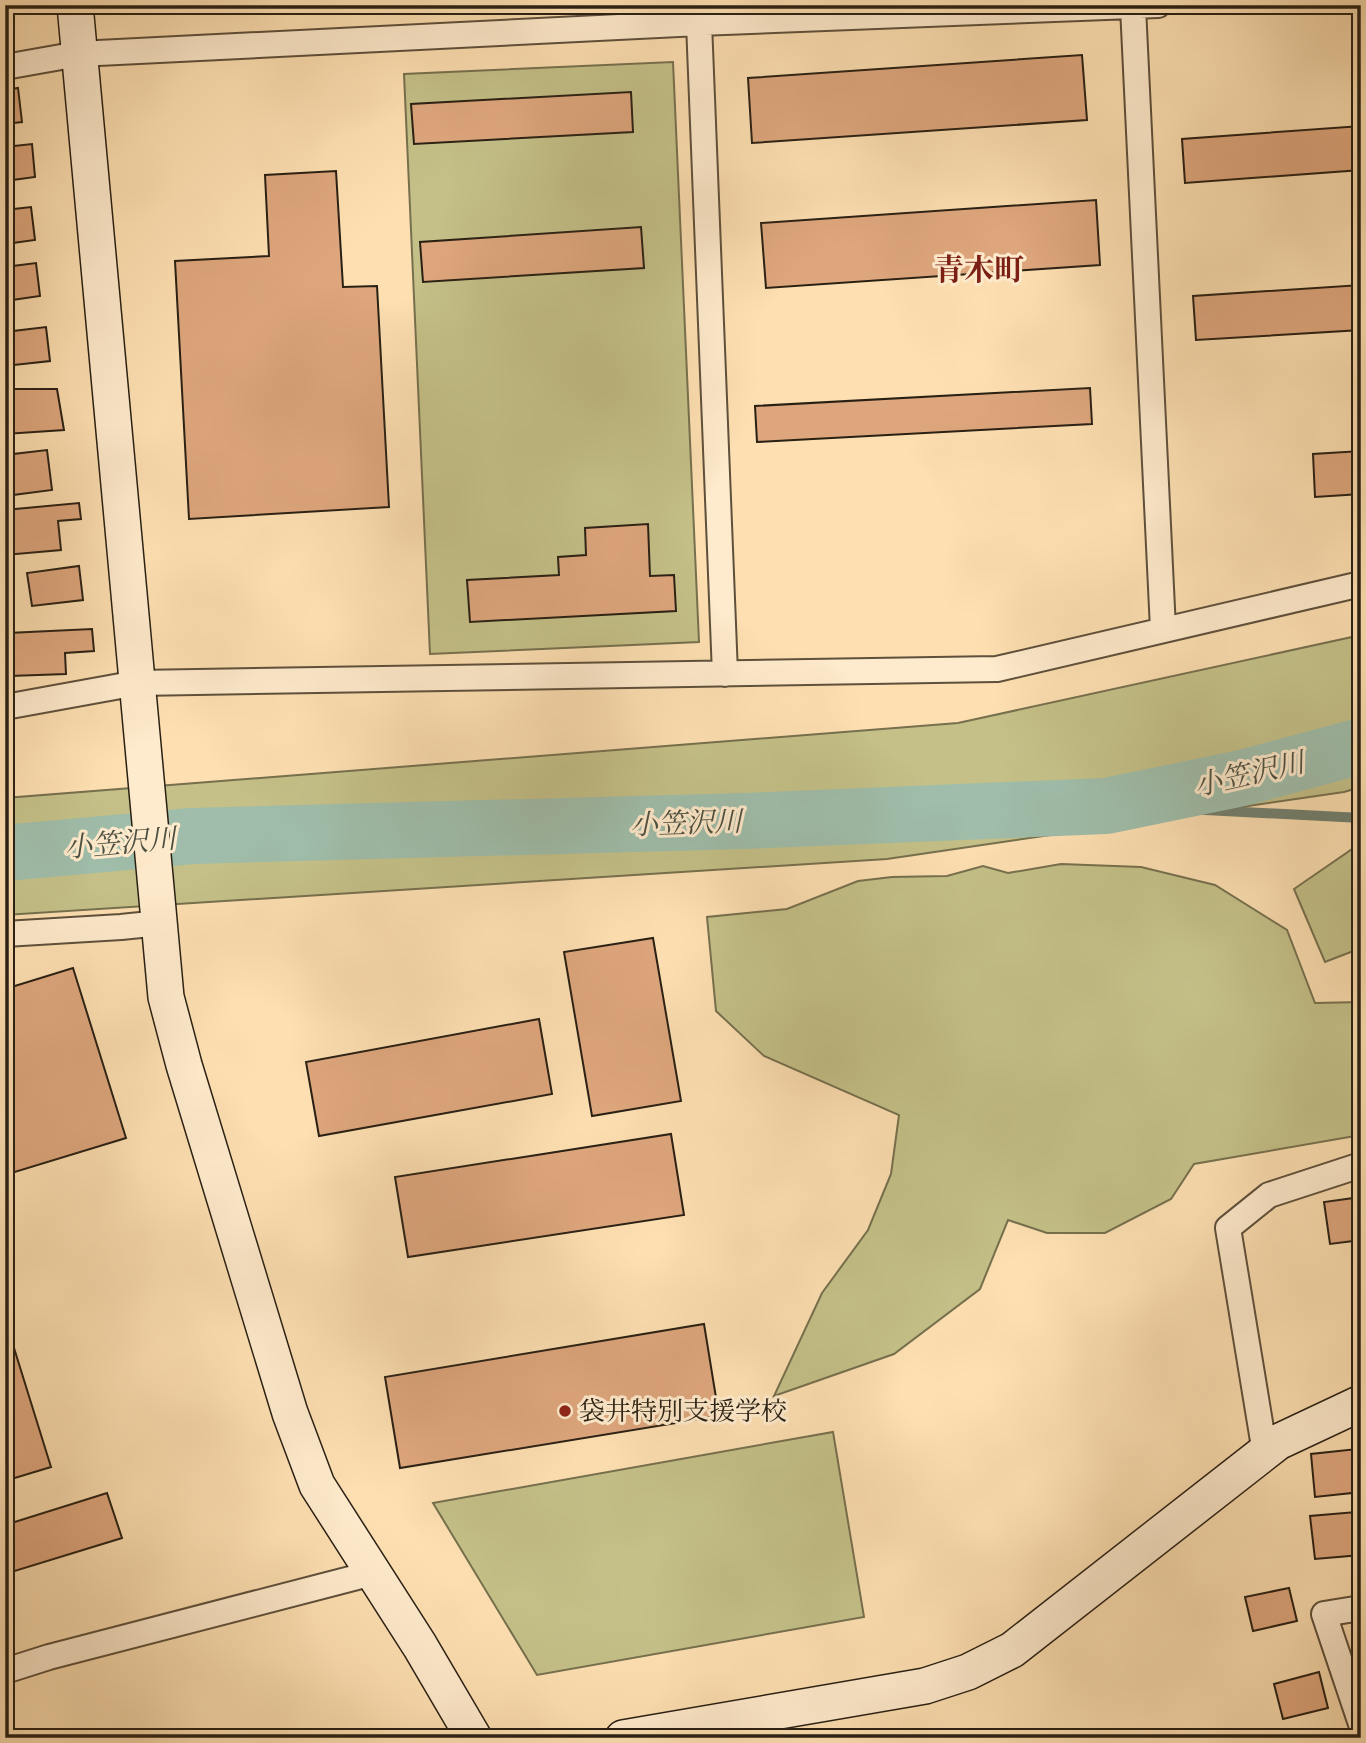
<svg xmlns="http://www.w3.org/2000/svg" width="1366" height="1743" font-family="'IM FELL French Canon','Noto Serif JP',serif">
<rect width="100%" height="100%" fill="#fddfb1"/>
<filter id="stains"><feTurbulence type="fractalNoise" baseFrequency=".00286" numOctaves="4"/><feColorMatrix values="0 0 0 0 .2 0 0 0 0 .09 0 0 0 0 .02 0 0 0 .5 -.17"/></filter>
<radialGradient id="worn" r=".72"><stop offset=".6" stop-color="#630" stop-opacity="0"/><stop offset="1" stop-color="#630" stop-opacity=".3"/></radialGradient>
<path fill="#c4c088" stroke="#76704e" stroke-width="2" d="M673,62l26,580 -269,12 -26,-580z
M1361,635v152l-17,5 -457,67 -882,56v-117l953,-75z
M1361,843v105l-36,14 -31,-73z
M1061,864l80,3 74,18 72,45 28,73 46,-1v133l-167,29 -23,35 -66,34h-58l-39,-13 -28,69 -86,65 -120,42 48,-103 46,-63 23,-56 8,-59 -135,-59 -48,-45 -9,-94 80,-8 71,-28 34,-4 55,-1 36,-10 25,7z
M833,1432l31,185 -327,58 -104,-172z"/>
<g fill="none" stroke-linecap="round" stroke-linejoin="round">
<path stroke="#707e6e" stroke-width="10" d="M1109,805l252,13"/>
<path stroke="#9fbdaa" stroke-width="56" d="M5,853l187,-17 552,-15 362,-15 136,-28 119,-32"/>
</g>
<path fill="#dea67d" stroke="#292014" stroke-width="2" d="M5,5h31l1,7 -32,2z
M111,5h54v1l-54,4z
M1082,55l5,65 -335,23 -4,-65z
M18,88l4,34 -17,2v-34z
M631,92l2,40 -219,12 -3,-40z
M1361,126v44l-176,13 -3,-44z
M32,144l3,33 -30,4v-34z
M336,171l7,116 34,-1 12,221 -200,12 -14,-258 94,-5 -4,-81z
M1096,200l4,65 -334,23 -5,-65z
M31,207l4,33 -30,4v-34z
M641,227l3,41 -221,14 -3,-40z
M36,263l4,33 -35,5v-34z
M1361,285v45l-165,10 -3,-44z
M46,327l4,34 -45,5v-34z
M1090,388l2,36 -335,18 -2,-36z
M5,389h52l7,41 -59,4z
M47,450l5,40 -47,6v-41z
M1361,451v43l-46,3 -2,-43z
M79,503l2,16 -23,2 3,29 -56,5v-45z
M648,524l2,52 24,-1 2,36 -206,11 -3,-42 92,-5 -1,-18 28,-2 -1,-27z
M79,566l4,34 -51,6 -5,-33z
M92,629l2,22 -29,2 1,21 -56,2 -2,-43z
M653,938l28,163 -89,15 -28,-164z
M73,968l53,170 -121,37v-186z
M539,1019l13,75 -233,42 -13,-74z
M671,1134l13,81 -276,42 -13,-80z
M1361,1197v43l-31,4 -6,-42z
M5,1319l46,148 -46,14z
M704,1324l15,92 -319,52 -15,-91z
M1357,1449l4,43 -46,5 -4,-43z
M107,1493l15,45 -117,36v-49z
M1356,1512l5,43 -46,4 -5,-43z
M1289,1588l8,33 -44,10 -8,-34z
M1319,1672l9,36 -45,11 -9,-35z"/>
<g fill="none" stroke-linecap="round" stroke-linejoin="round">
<g stroke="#5e503b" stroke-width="28">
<path id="street" d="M1133,7l30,622
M699,23l26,651
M5,67l73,-13 621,-31 459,-18
M5,707l132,-24 860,-14 364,-85
M5,934l116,-7 39,-4
M1265,1453l-37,-225 41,-33 92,-30
M1361,1608l-37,6 37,110
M5,1671l44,-14 324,-84"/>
</g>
<g stroke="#292014" stroke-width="38">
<path id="secondary" d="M75,5l91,992 18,68 106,348 27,72 103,161 54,92
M623,1738l302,-52 43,-14 44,-22 266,-208 83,-39"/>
</g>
<use href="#street" stroke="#feeacc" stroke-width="24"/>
<use href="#secondary" stroke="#feeacc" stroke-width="35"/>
</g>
<circle fill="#8f2418" stroke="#feeacc" stroke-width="2.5" cx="565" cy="1411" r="7"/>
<g text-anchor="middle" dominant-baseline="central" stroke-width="6" stroke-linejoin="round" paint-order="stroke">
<g font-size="26" fill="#292014" stroke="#feeacc" text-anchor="start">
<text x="579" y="1411">袋井特別支援学校</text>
</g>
<g font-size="28" font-style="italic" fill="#4c4f41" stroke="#feeacc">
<text transform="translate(1249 774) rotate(-13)">小笠沢川</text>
<text transform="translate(686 823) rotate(-2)">小笠沢川</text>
<text transform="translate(120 843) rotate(-5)">小笠沢川</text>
</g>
<g font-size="30" font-weight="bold" fill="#7a1f14" stroke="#feeacc">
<text x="979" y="270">青木町</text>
</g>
</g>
<rect width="1366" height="1743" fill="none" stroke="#fddfb1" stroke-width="28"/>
<rect x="7" y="7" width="1352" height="1729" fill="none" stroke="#292014" stroke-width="3.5"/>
<rect x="14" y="14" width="1338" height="1715" fill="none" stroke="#292014" stroke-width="2"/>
<rect width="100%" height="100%" filter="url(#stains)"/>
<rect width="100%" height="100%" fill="url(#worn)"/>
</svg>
